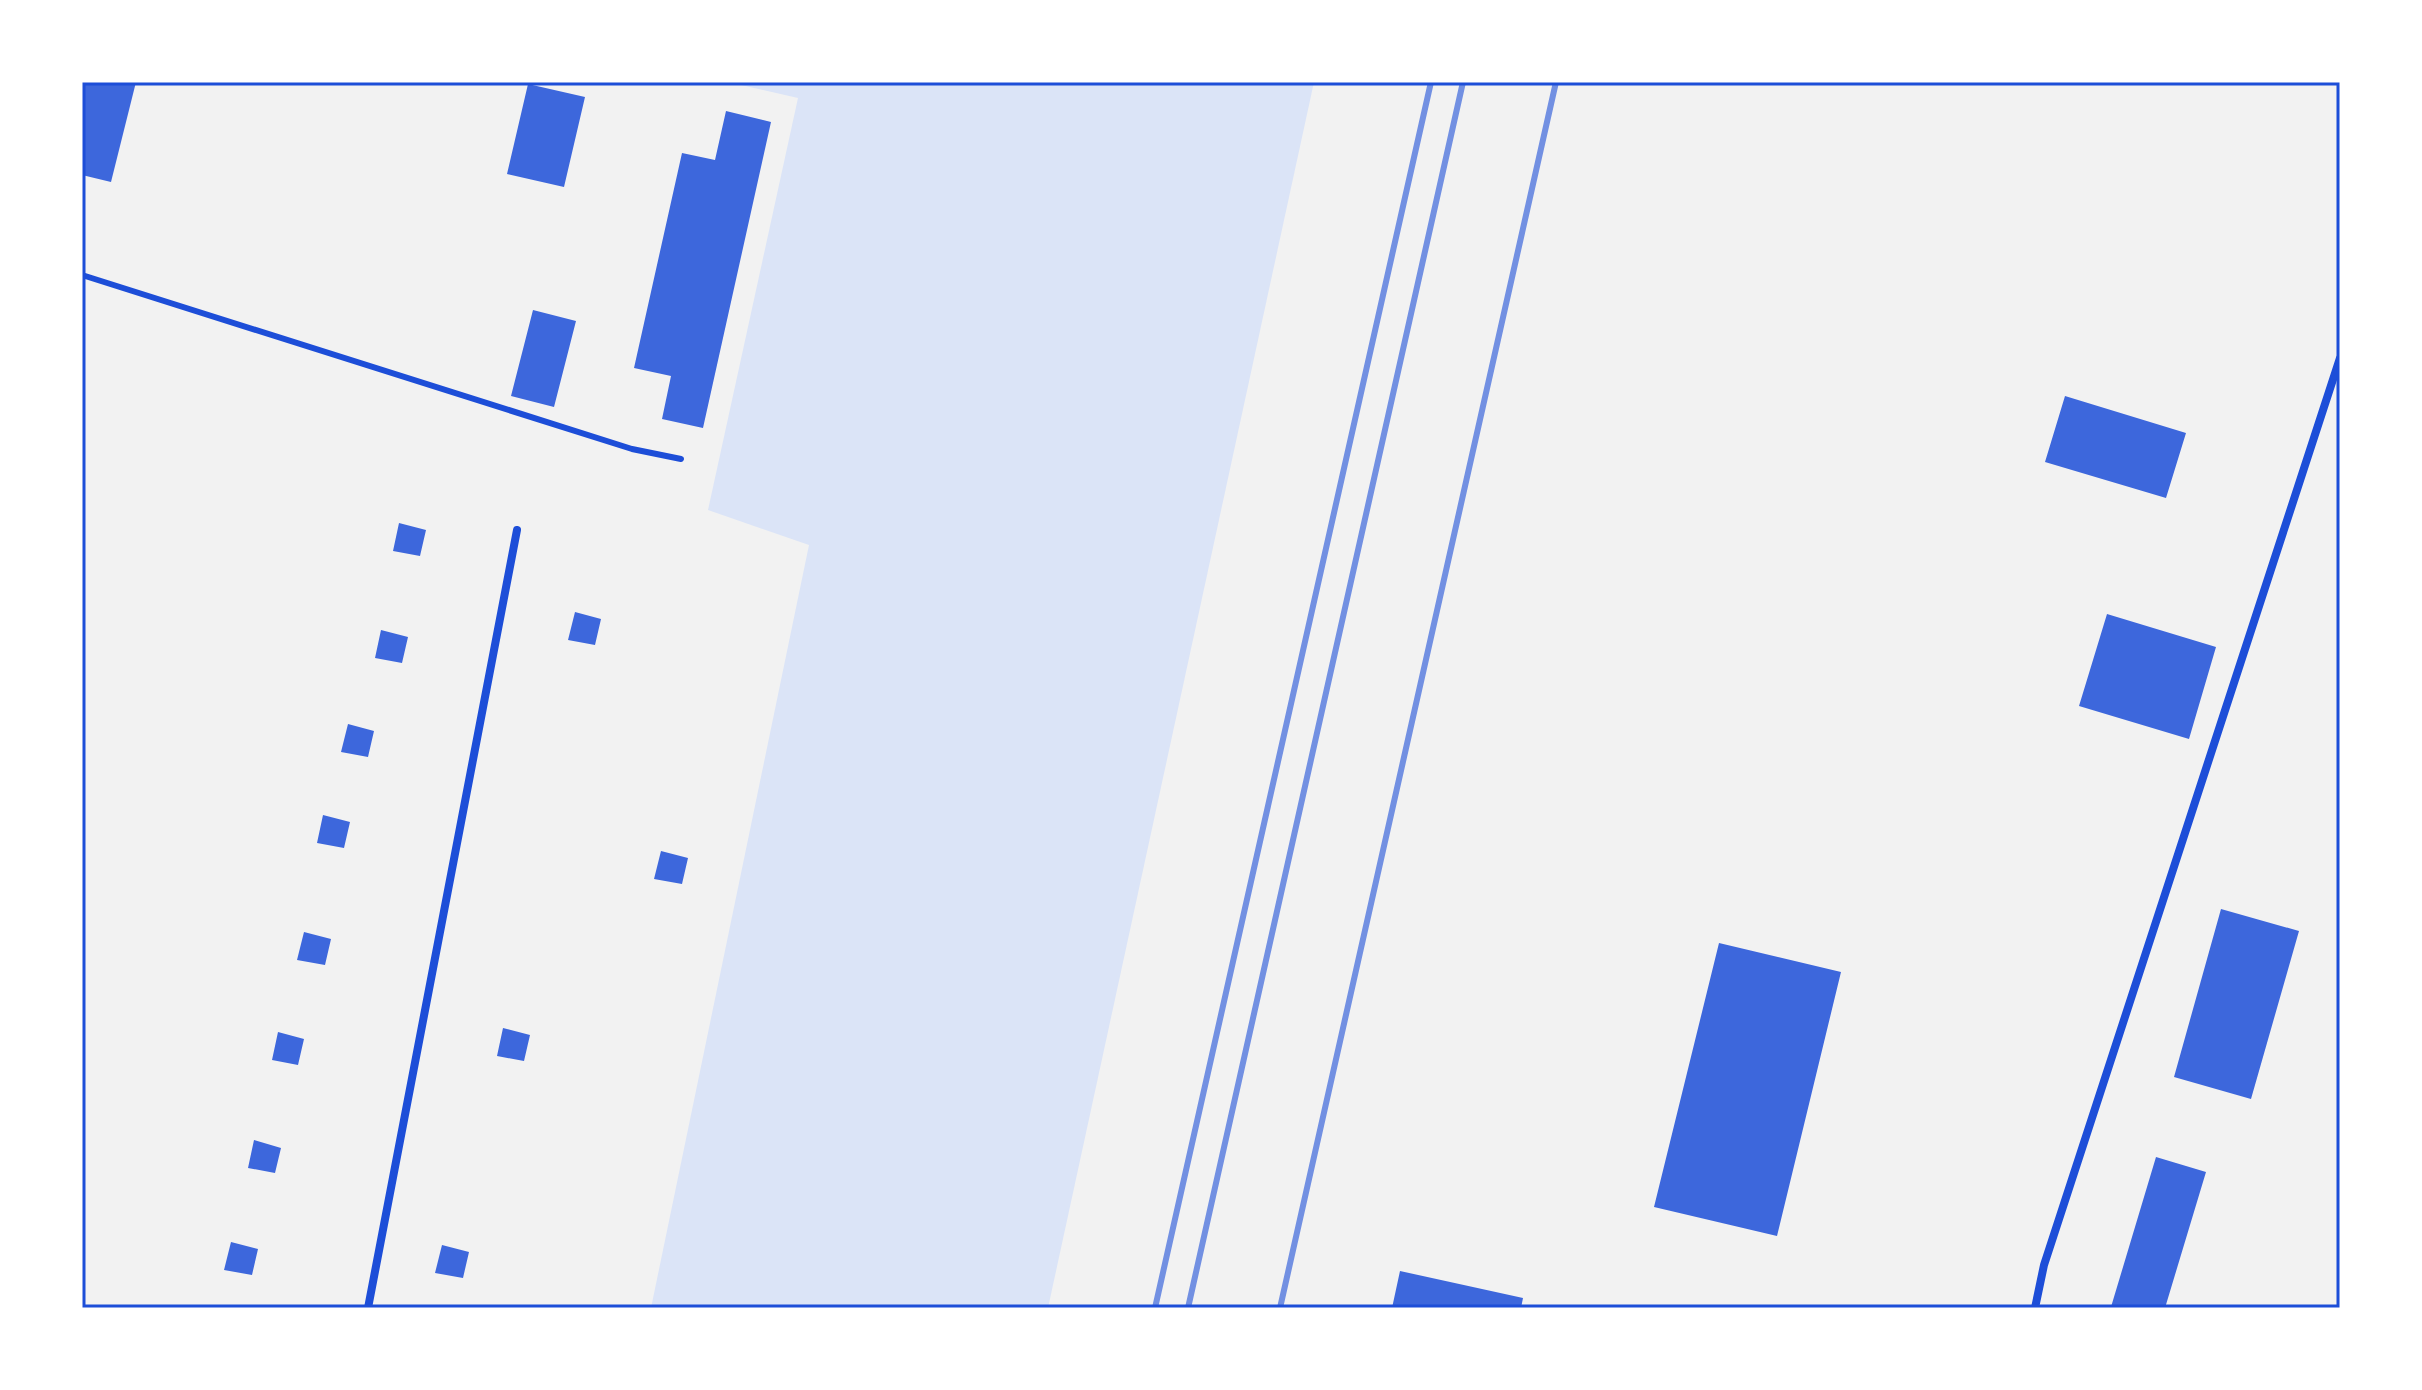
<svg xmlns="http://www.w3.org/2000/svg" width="2422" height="1390" font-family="'PT Sans Narrow',sans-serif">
<rect width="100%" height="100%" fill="#f2f2f2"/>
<path fill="#dbe4f7" d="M728,82h586l-266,1226h-397l158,-763 -101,-35 90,-412z"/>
<path fill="#3d67dc" d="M82,82h54l-25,100 -29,-7z
M528,84l57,13 -21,90 -57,-13z
M726,111l45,11 -68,306 -41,-9 9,-43 -37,-8 48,-215 33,7z
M533,310l43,11 -22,86 -43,-11z
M2065,396l121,37 -20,65 -121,-36z
M399,523l27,7 -6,26 -27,-5z
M575,612l26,7 -6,26 -27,-5z
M2107,614l109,33 -27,92 -110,-33z
M381,630l27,7 -6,26 -27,-5z
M348,724l26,7 -6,26 -27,-5z
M323,815l27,7 -6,26 -27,-5z
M661,851l27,7 -6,26 -28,-5z
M2221,909l78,22 -48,168 -77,-22z
M304,932l27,7 -6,26 -28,-5z
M1719,943l122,29 -64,264 -123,-29z
M503,1028l27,7 -6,26 -27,-5z
M278,1032l26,7 -6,26 -26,-5z
M254,1140l27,8 -6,25 -27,-5z
M2156,1157l50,15 -41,136h-50l-4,-1z
M231,1242l27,7 -6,26 -28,-5z
M442,1245l27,7 -6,26 -28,-5z
M1400,1271l123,27 -2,10h-129z"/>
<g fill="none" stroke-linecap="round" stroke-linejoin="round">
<path stroke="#1d4ed8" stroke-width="6" d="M82,275l550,174 49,10"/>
<path stroke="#1d4ed8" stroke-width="8" d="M368,1308l149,-778
M2035,1308l9,-43 296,-907"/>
<path stroke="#7290e2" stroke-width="6" d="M1155,1308l276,-1226
M1188,1308l275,-1226
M1280,1308l276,-1226"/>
</g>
<rect width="2422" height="1390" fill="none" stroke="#ffffff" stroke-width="168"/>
<rect x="84" y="84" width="2254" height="1222" fill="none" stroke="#1d4ed8" stroke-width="3"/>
</svg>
